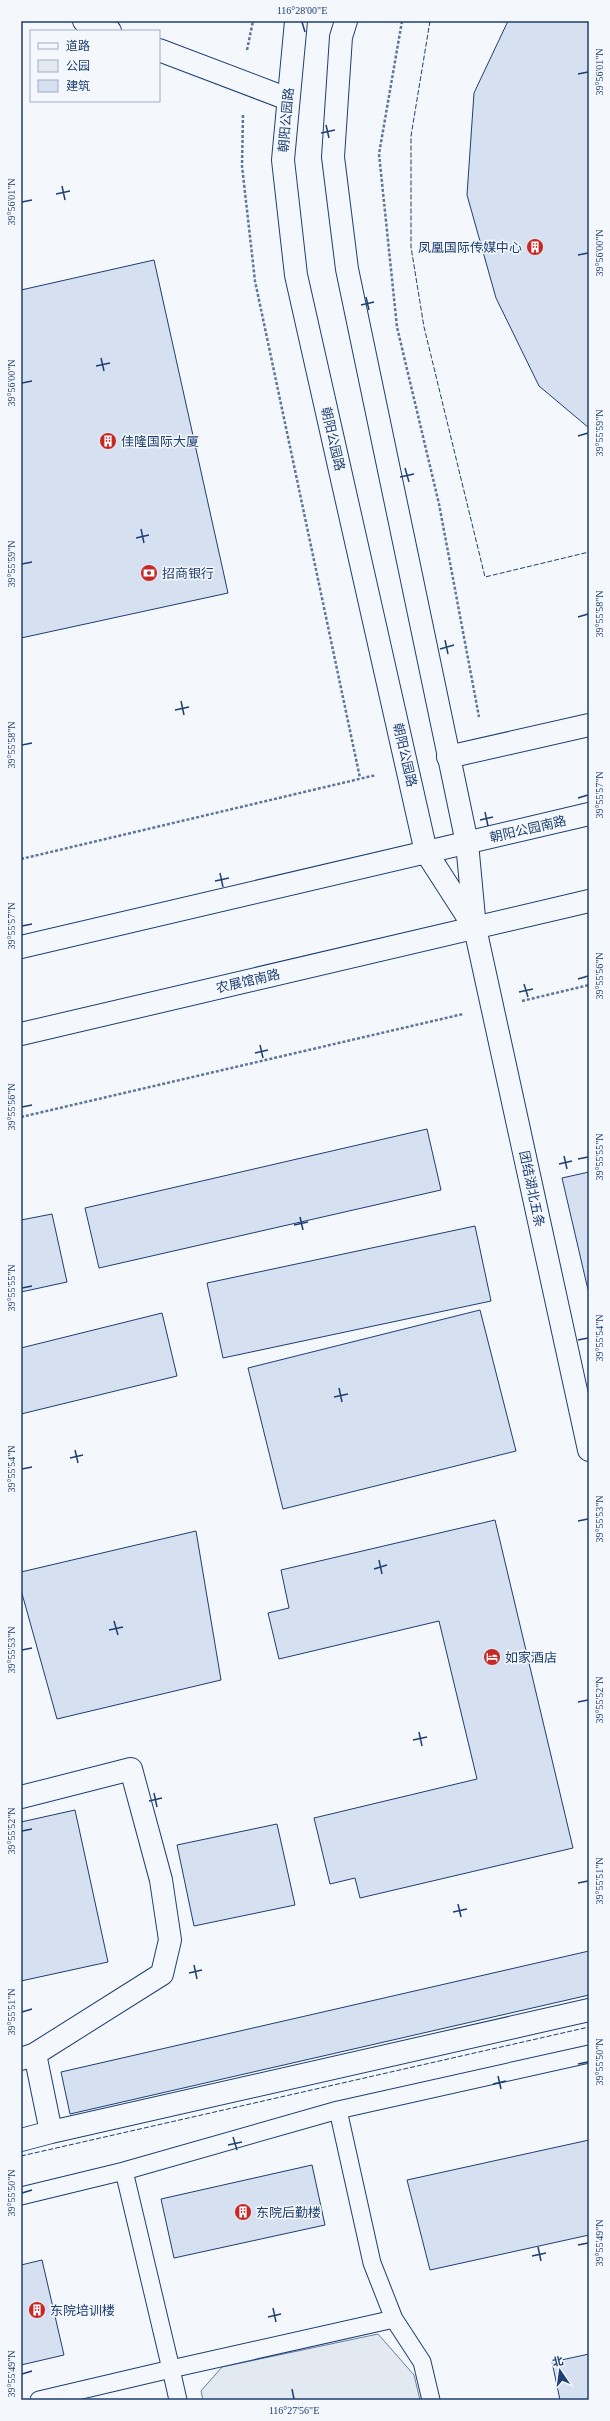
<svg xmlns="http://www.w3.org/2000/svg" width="610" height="2421" font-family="'Times New Roman','Noto Sans SC',serif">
<rect width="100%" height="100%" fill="#f4f7fb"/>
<path fill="#e3e9f0" stroke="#687fa3" d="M378,2334l36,41 6,25h-217l-2,-9 21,-24z"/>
<path fill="#d5e0f0" stroke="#1d3f73" d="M508,21h81v407l-50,-42 -43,-88 -29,-103 7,-102z
M154,260l74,333 -207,45v-348z
M427,1129l14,61 -342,78 -14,-60z
M589,1172v122l-27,-116z
M52,1214l15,68 -46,10v-72z
M475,1226l16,75 -268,57 -16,-75z
M480,1310l36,141 -233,58 -35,-141z
M162,1313l15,63 -156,38v-66z
M495,1520l78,328 -213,50 -5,-20 -25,6 -16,-66 163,-39 -38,-158 -160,38 -11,-46 21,-5 -8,-38z
M196,1531l25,149 -164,39 -36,-129v-18z
M75,1810l33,152 -87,19v-159z
M277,1824l18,81 -101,21 -17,-81z
M589,1951v44l-519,119 -9,-42z
M589,2140v95l-159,35 -23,-90z
M312,2165l13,60 -151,33 -13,-59z
M42,2260l22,95 -43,10v-100z
M589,2354v46h-29l-8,-38z"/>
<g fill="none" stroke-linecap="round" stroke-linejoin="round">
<g stroke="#1d3f73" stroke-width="19">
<path id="lane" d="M338,2110l34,153 22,56
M124,2171l47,198 223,-50 28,43 9,38
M21,2196l103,-25 214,-61 251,-56
M39,2400l132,-31 7,31"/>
</g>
<g stroke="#1d3f73" stroke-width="24">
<path id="street" d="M84,21l26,10
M159,50l129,49
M448,757l141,-32
M21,1797l110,-28 30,111 9,60 -8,34 -127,80 -14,5
M51,2132l538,-122
M21,2140l30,-8 -16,-78"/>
</g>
<g stroke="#1d3f73" stroke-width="24">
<path id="secondary" d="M296,21l-13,139 13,115 130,577 47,73
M346,21l-5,16 -8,120 14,112 120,574 8,85 114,522"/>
</g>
<g stroke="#1d3f73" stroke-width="24">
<path id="primary" d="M21,947l568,-133
M21,1034l568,-133"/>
</g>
<path stroke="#5e769c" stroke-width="2.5" stroke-dasharray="3 2" stroke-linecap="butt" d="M402,21l-23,133 18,173 42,177 40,213
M247,50l6,-29
M243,115l-1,51 13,115 105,497
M21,859l355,-84
M522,1001l67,-16
M21,1117l442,-103"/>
<use href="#lane" stroke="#f4f7fb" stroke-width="17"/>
<use href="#street" stroke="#f4f7fb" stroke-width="22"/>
<use href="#secondary" stroke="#f4f7fb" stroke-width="22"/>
<use href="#primary" stroke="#f4f7fb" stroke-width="22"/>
<path stroke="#1d3f73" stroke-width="1" stroke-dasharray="5 2" stroke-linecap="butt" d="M430,21l-19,115v111l13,80 61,250 104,-25
M21,2156l568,-129"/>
</g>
<path fill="none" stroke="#1d3f73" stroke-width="1.5" d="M302,22l3,10M578,74l10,-2M326,125l3,13M321,133l14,-3M62,186l3,14M56,194l14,-3M22,202l10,-2M578,255l10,-2M366,297l3,13M361,305l13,-3M101,358l3,13M96,366l14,-3M22,383l10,-2M578,436l10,-3M405,468l4,14M400,477l14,-3M141,529l3,14M136,538l13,-3M22,564l10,-2M578,617l10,-3M445,640l3,14M440,649l14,-4M181,701l3,14M175,710l14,-3M22,745l10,-2M578,798l10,-3M485,812l3,14M480,820l13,-3M220,873l3,14M215,881l14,-3M22,926l10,-2M578,979l10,-3M524,984l4,13M519,992l14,-3M260,1045l3,13M255,1053l13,-3M22,1107l10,-2M564,1156l3,13M578,1159l10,-2M559,1164l13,-3M300,1217l3,13M294,1225l14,-3M22,1288l10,-2M578,1340l10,-2M339,1388l3,14M334,1397l14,-3M75,1450l3,13M70,1458l13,-3M22,1469l10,-2M578,1521l10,-2M379,1560l3,14M374,1569l13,-4M114,1621l4,14M109,1630l14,-3M22,1650l10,-2M578,1702l10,-2M419,1732l3,14M413,1740l14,-3M154,1793l3,14M149,1801l13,-3M22,1831l10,-2M578,1883l10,-2M458,1904l3,13M453,1912l14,-3M194,1965l3,14M189,1973l13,-3M22,2012l10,-3M578,2064l10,-2M498,2076l3,13M493,2084l13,-3M233,2137l4,13M228,2145l14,-3M22,2193l10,-3M578,2245l10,-2M538,2247l3,14M532,2256l14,-3M273,2308l3,14M268,2317l13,-3M22,2374l10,-3M292,2389l2,10"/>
<defs>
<g id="building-disc" transform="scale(0.9)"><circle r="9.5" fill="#c62828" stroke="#f4f7fb"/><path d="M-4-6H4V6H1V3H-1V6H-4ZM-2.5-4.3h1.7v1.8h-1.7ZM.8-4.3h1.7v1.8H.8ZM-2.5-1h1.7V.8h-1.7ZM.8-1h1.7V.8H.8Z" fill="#fff"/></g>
<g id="bank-disc" transform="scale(0.9)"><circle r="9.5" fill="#c62828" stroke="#f4f7fb"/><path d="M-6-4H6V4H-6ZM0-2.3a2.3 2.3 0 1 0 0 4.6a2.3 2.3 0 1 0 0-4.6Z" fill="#fff"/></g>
<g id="hotel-disc" transform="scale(0.9)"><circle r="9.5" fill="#c62828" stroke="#f4f7fb"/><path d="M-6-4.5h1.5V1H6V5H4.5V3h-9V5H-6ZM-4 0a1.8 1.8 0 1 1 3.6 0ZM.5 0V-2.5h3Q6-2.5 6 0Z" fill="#fff"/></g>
</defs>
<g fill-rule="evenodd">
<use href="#building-disc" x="535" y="247"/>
<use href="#building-disc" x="108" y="441"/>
<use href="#bank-disc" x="149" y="573"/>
<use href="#hotel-disc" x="492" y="1657"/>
<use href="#building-disc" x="243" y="2212"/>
<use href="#building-disc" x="37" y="2310"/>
</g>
<g text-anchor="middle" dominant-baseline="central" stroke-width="3" stroke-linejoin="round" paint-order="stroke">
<g font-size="13" fill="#1d3f73" stroke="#f4f7fb">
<text transform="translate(286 120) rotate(-85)">朝阳公园路</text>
<text transform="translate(333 439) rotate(77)">朝阳公园路</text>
<text transform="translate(405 755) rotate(77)">朝阳公园路</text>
<text transform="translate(528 829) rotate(-13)">朝阳公园南路</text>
<text transform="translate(248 981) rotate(-13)">农展馆南路</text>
<text transform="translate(532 1189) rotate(78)">团结湖北五条</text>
</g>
<g font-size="13" fill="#1d3f73" stroke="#f4f7fb" text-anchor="start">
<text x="522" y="247" text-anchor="end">凤凰国际传媒中心</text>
<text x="121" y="441">佳隆国际大厦</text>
<text x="162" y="573">招商银行</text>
<text x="505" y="1657">如家酒店</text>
<text x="256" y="2212">东院后勤楼</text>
<text x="50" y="2310">东院培训楼</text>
</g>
</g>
<rect width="610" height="2421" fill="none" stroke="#f4f7fb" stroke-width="44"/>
<rect x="30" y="30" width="130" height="72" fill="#f4f7fb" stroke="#9eadc5"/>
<rect x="38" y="43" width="20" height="6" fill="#f4f7fb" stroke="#9eadc5"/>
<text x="66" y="50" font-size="12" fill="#1d3f73">道路</text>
<rect x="38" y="60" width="20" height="12" fill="#e3e9f0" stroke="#9eadc5"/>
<text x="66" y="70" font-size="12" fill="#1d3f73">公园</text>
<rect x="38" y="80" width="20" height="12" fill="#d5e0f0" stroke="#9eadc5"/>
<text x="66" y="90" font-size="12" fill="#1d3f73">建筑</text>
<g transform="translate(560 2371) rotate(347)" stroke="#f4f7fb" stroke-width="3" paint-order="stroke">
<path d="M0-3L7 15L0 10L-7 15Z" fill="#1d3f73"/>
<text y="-6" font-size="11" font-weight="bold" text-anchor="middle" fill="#1d3f73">北</text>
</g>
<rect x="22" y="22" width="566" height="2377" fill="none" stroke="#1d3f73" stroke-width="1.5"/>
<g font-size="10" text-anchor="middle" fill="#1d3f73">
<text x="302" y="14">116°28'00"E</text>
<text transform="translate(599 72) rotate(-90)" y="4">39°56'01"N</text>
<text transform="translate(11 202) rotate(-90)" y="4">39°56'01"N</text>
<text transform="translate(599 253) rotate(-90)" y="4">39°56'00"N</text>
<text transform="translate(11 383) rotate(-90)" y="4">39°56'00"N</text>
<text transform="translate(599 433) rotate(-90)" y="4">39°55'59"N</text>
<text transform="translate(11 564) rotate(-90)" y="4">39°55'59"N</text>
<text transform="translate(599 614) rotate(-90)" y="4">39°55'58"N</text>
<text transform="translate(11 745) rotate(-90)" y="4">39°55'58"N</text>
<text transform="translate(599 795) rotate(-90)" y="4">39°55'57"N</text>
<text transform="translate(11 926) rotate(-90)" y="4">39°55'57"N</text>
<text transform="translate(599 976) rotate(-90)" y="4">39°55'56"N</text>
<text transform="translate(11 1107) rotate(-90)" y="4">39°55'56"N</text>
<text transform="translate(599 1157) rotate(-90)" y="4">39°55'55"N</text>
<text transform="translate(11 1288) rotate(-90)" y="4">39°55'55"N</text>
<text transform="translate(599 1338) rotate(-90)" y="4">39°55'54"N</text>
<text transform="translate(11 1469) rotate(-90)" y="4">39°55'54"N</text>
<text transform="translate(599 1519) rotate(-90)" y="4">39°55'53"N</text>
<text transform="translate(11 1650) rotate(-90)" y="4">39°55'53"N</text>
<text transform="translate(599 1700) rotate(-90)" y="4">39°55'52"N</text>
<text transform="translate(11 1831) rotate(-90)" y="4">39°55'52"N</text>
<text transform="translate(599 1881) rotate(-90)" y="4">39°55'51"N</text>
<text transform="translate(11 2012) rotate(-90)" y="4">39°55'51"N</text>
<text transform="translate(599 2062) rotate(-90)" y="4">39°55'50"N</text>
<text transform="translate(11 2193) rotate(-90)" y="4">39°55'50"N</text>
<text transform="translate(599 2243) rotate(-90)" y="4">39°55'49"N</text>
<text transform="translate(11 2374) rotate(-90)" y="4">39°55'49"N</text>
<text x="294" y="2414">116°27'56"E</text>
</g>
</svg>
